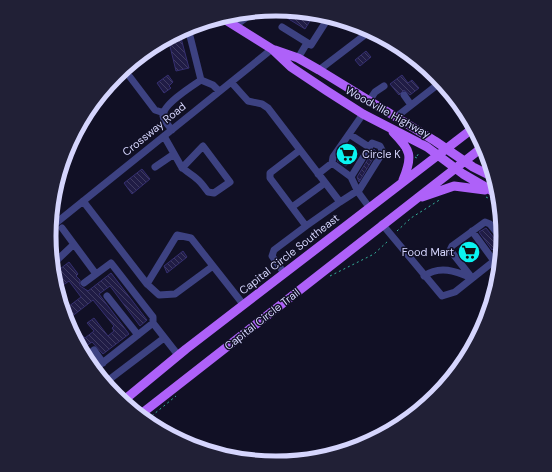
<svg xmlns="http://www.w3.org/2000/svg" width="552" height="472" viewBox="0 0 552 472" font-family="'DM Sans',sans-serif">
  <style>
    .building { fill: url(#building-back-hatch); stroke: #352f70 }
    .lines { fill: none; stroke-linecap: round; stroke-linejoin: round }
    .path { stroke: #34b29c; stroke-width: 1; stroke-dasharray: 2 3; stroke-linecap: butt }
    .minor { stroke: #3d4282; stroke-width: 7 }
    .major { stroke: #ae61f9; stroke-width: 9 }
    .labels { text-anchor: middle; stroke-width: 3; stroke-linejoin: round; paint-order: stroke }
    .street-label { font-size: 11px; fill: #d5d5fd; stroke: #111025 }
    .poi-label { font-size: 11px; fill: #d5d5fd; stroke: #111025; text-anchor: start }
    .rim { fill: none; stroke: #d5d5fd; stroke-width: 5 }
  </style>
  <defs>
    <pattern id="building-back-hatch" width="6" height="6" patternUnits="userSpaceOnUse"><rect width="6" height="6" fill="#201c45"/><path d="M-1 5l2 2M0 0l6 6M5-1l2 2" fill="none" stroke="#403c61"/></pattern>
  </defs>
  <rect width="100%" height="100%" fill="#111025"/>
  <path class="building" d="M291,12l22,4 -8,13 -18,-11z
    M181,38l8,30 -13,3 -7,-29z
    M366,51l5,6 -11,9 -5,-6z
    M168,75l5,7 -4,4 2,2 -7,5 -7,-10z
    M402,75l6,8 4,-3 7,8 -9,7 -6,-5 -5,5 -9,-11z
    M349,143l8,5 -11,18 -9,-5z
    M374,149l3,3 -18,30 -2,-5z
    M142,169l8,10 -18,15 -8,-11z
    M486,228l13,16 -7,6 -13,-18z
    M466,242l12,15 -7,6 -12,-16z
    M183,251l4,6 -20,16 -3,-7z
    M69,262l9,12 -2,2 4,4v6l8,5 23,-18 36,47 -7,6 -30,-40 -11,8 30,40 -26,20 -11,-12 -9,6 -6,-9 5,-4 3,3 9,-7 -7,-8 7,-5 14,18 6,-5 -2,-3 2,-2 -21,-26 -27,21 -2,-11 17,-13 -12,-16 -10,7 -3,-16z"/>
  <g class="lines">
    <path class="path" d="M417,156l2,-3
      M415,157l4,2
      M480,161l5,-2
      M486,197l10,5
      M397,231l14,-13 30,-19
      M330,276l44,-22 14,-13
      M148,419l28,-23"/>
    <path class="minor" d="M235,26l16,-12
      M282,27l29,18 16,-25
      M190,36l11,44
      M298,58l9,-15
      M319,70l51,-39
      M130,77l25,33 9,3
      M201,80l12,5 6,6
      M231,82l17,19 14,3 6,4 72,94 17,-11
      M404,95l7,10
      M369,101l6,-9 9,-6
      M363,114l-30,43 -1,6 19,14 7,15 11,15
      M396,117l45,-35
      M172,130c-3,-4 -8,-9 -9,-14 -1,-11 29,-30 38,-36
      M349,134l20,13
      M164,136l17,30c5,6 11,8 16,13 4,3 8,9 11,13l6,1 16,-11 -27,-36 -21,22
      M300,150l-30,23v5l36,48 34,-24
      M155,167l19,-13
      M318,174l14,-11
      M351,177l21,-34 8,3 3,6 -25,40
      M83,201l64,83
      M292,207l33,-24
      M382,224l60,72 13,-4 44,-35
      M51,227l221,-178
      M62,228l34,46
      M472,231l22,30
      M54,263l19,-18
      M213,266l-38,28 -16,1 -12,-11 30,-49 14,3 52,66
      M284,273l-12,-17 2,-6 32,-24
      M424,276c16,-11 31,-5 48,2
      M472,278l-22,-28 2,-4 33,-24 5,2 12,15
      M84,283l27,-20 42,54v6l25,32
      M107,296l31,39
      M88,355l6,-5 9,13
      M96,368l57,-45
      M106,382l58,-44"/>
    <path class="major" d="M224,19l48,30 19,18 36,24 36,23 64,33 36,27 31,18
      M275,50l23,8 21,12 116,71 38,26 18,9
      M393,132c18,18 20,24 10,48
      M422,197l32,-11 31,4
      M123,401l63,-52 286,-220
      M141,414l343,-268"/>
  </g>
  <defs>
    <g id="supermarket-disc" transform="scale(1.15)"><circle r="9.5" fill="#0af4f1" stroke="#111025"/><path d="M-6-5.5h2.5l.6 2H6L4.5 2H-2.5L-4.4-4H-6ZM-1.5 3.2a1.3 1.3 0 1 0 .1 0ZM3 3.2a1.3 1.3 0 1 0 .1 0Z" fill="#111"/></g>
  </defs>
  <g fill-rule="evenodd">
    <use href="#supermarket-disc" x="347" y="154"/>
    <use href="#supermarket-disc" x="469" y="252"/>
  </g>
  <g class="labels">
    <g class="street-label">
      <text transform="translate(388 112) rotate(29)" y="4">Woodville Highway</text>
      <text transform="translate(154 129) rotate(-39)" y="4">Crossway Road</text>
      <text transform="translate(289 254) rotate(-38)" y="4">Capital Circle Southeast</text>
      <text transform="translate(262 319) rotate(-38)" y="4">Capital Circle Trail</text>
    </g>
    <g class="poi-label">
      <text x="362" y="158">Circle K</text>
      <text x="454" y="256" text-anchor="end">Food Mart</text>
    </g>
  </g>
  <path d="M0 0H552V472H0ZM56 236a220 220 0 1 1 440 0a220 220 0 1 1-440 0Z" fill="#212036" fill-rule="evenodd"/>
  <path class="rim" d="M56 236a220 220 0 1 1 440 0a220 220 0 1 1-440 0Z"/>
</svg>
